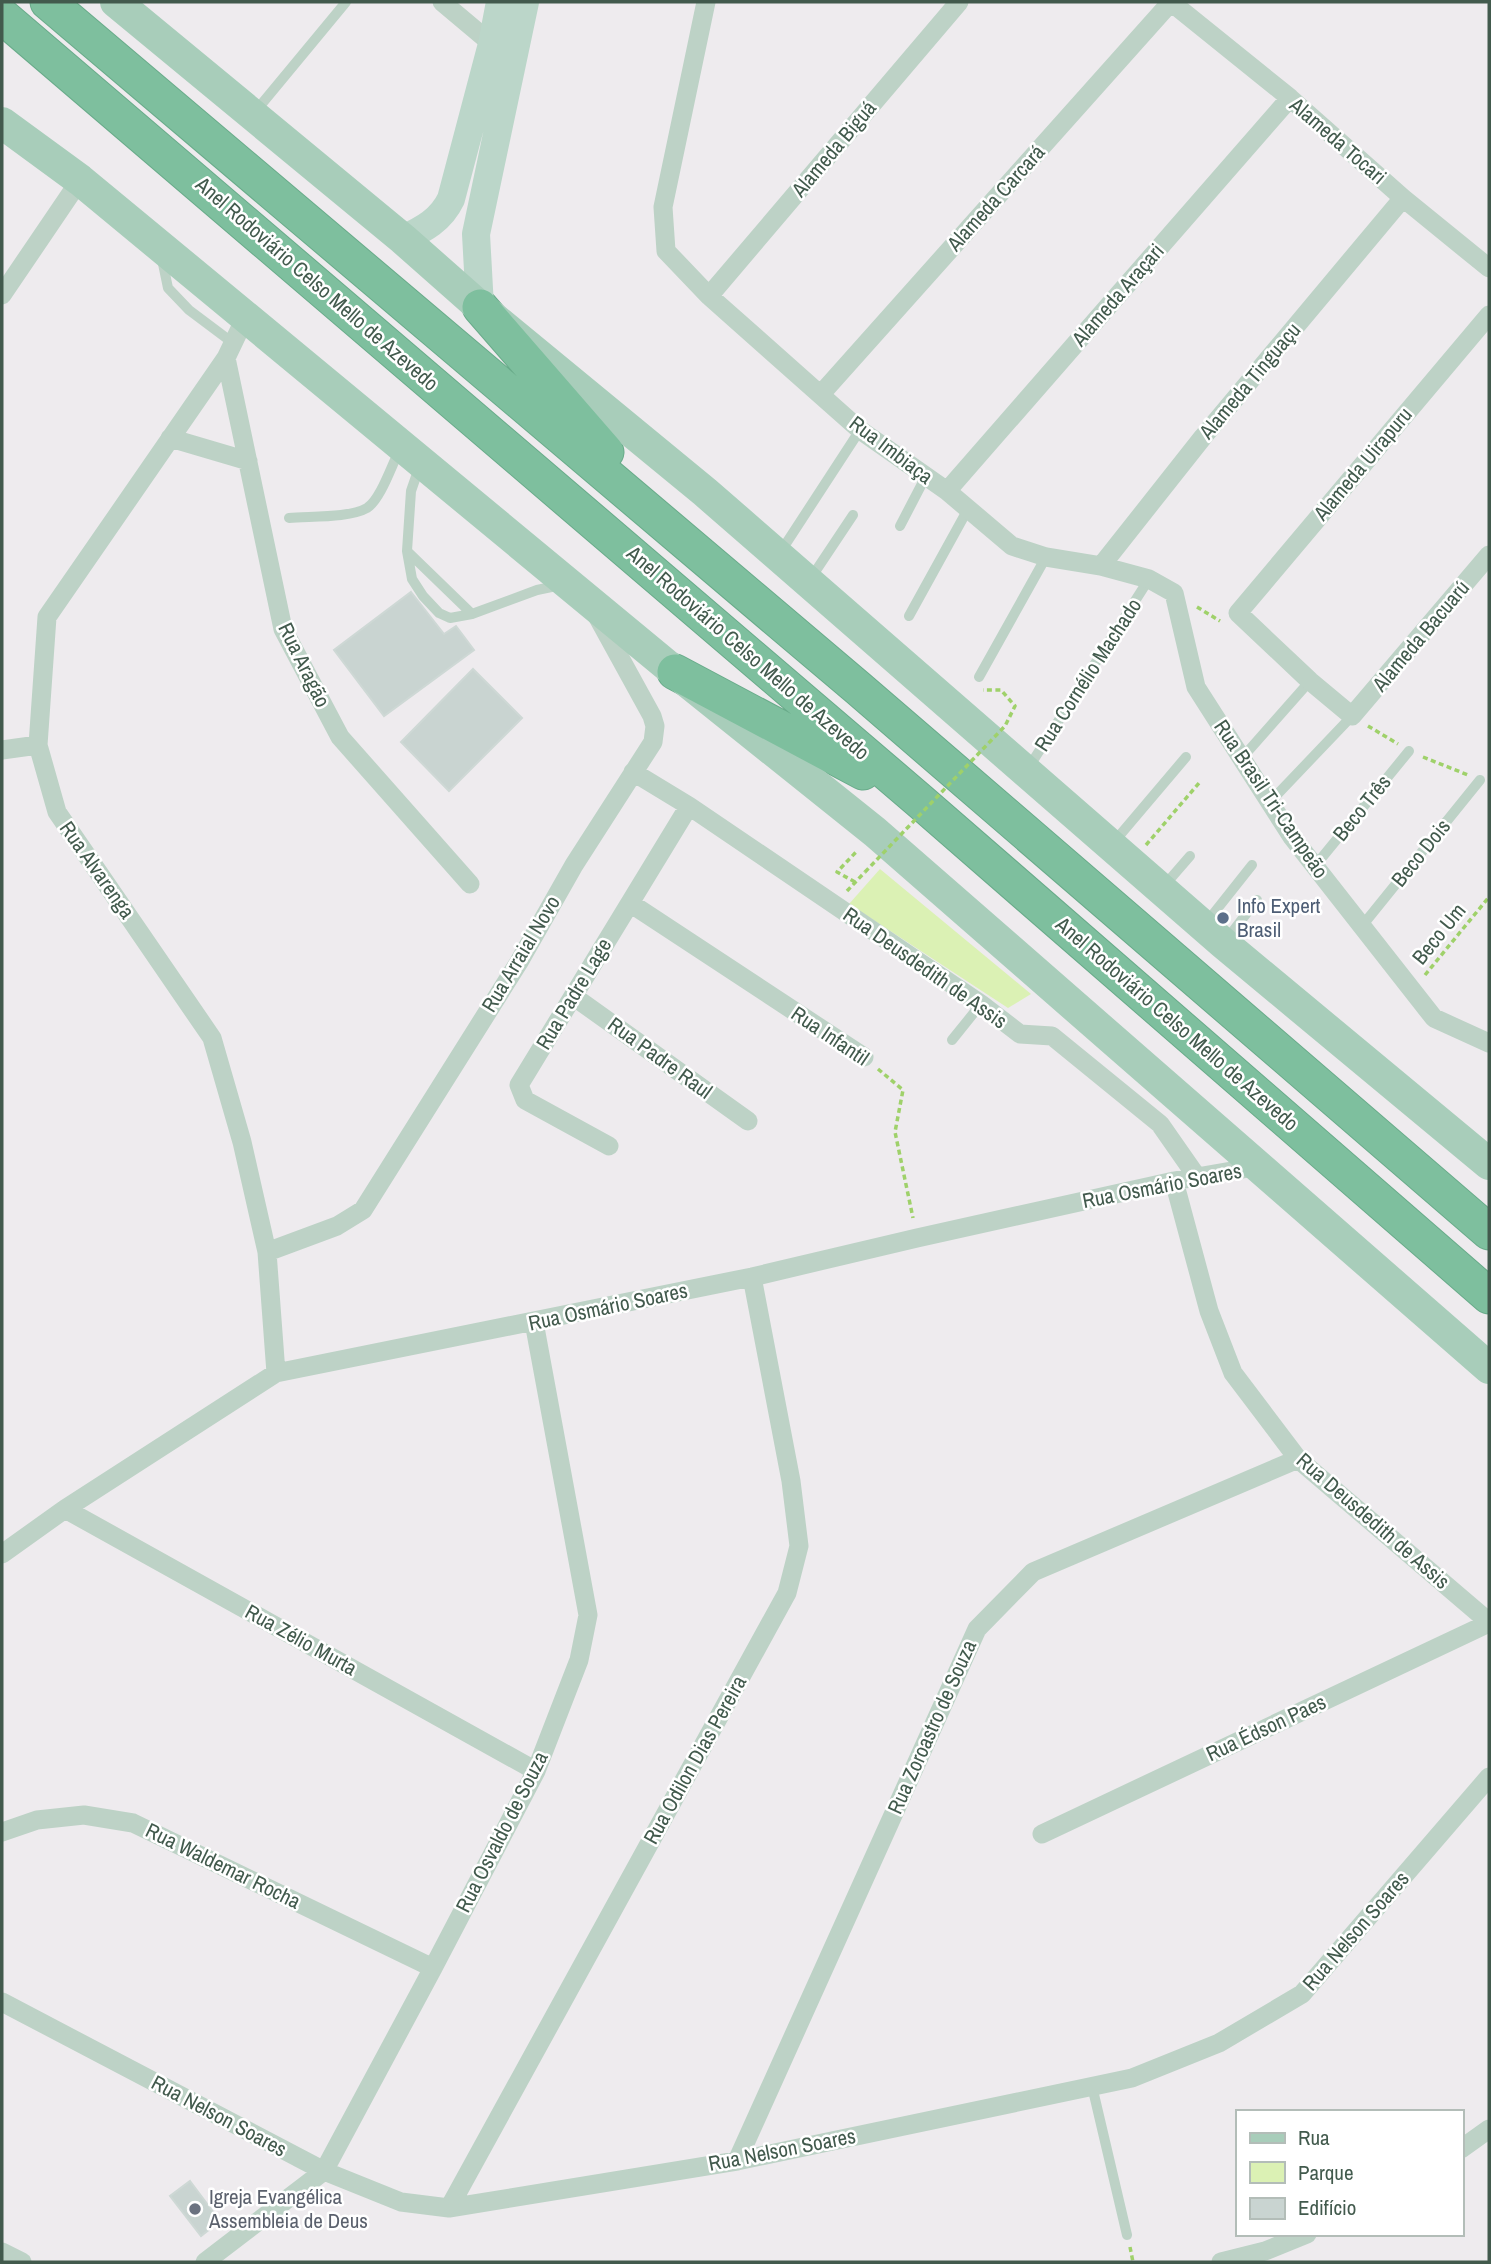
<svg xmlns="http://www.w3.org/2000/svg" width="1491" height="2264" viewBox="0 0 1491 2264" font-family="'Archivo Narrow',sans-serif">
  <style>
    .green { fill: #dbf1b4 }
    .building { fill: #c9d4d1; stroke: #ced8d5; stroke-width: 2 }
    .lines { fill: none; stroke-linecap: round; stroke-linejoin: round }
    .highway-casing { stroke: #69ab8a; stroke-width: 37 }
    .path { stroke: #9fd16a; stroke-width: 3.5; stroke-dasharray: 5 3.5; stroke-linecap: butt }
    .lane { stroke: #bdd2c6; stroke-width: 10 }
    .street { stroke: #bdd2c6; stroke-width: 19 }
    .secondary { stroke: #bbd6c9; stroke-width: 28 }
    .primary { stroke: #a8cdba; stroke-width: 32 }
    .highway { stroke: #7ebf9e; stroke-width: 35 }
    .path-bridge { stroke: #9fd16a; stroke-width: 3.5; stroke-dasharray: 5 3.5; stroke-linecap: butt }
    .service-dot { fill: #5c6f8a; stroke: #fff; stroke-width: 2.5 }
    .worship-dot { fill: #6b7280; stroke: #fff; stroke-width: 2.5 }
    .labels { text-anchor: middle; stroke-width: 5; stroke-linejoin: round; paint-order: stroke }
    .street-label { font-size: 21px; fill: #425a4d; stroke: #fff }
    .service-label { font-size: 21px; fill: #4e5e75; stroke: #fff; text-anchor: start }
    .worship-label { font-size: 21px; fill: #5b616d; stroke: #fff; text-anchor: start }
  </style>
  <rect width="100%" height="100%" fill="#eeebee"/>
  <path class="green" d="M880,869l151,125 -23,14 -159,-104z"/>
  <path class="building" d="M411,592l33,42 12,-8 18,24 -90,66 -50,-66z
    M473,669l49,49 -73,73 -48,-49z
    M190,2181l30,40 -19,15 -31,-40z"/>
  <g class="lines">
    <g class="highway-casing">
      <path id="highway" d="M48,2l810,686 631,544
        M2,16l919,786 568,494
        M480,307l126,145
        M675,672l188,100"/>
    </g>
    <path class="path" d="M1197,607l23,14
      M1368,726l30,18
      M1423,757l45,18
      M1146,845l53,-62
      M855,882l-18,-10 21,-22
      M847,891l18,-19
      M1425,975l64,-78
      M878,1069l25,21 -8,42 18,86
      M1130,2247l3,15"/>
    <path class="lane" d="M255,112l91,-110
      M162,259l6,29 21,22 44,33
      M420,465l-9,26 -4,60 65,63
      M289,518c20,-2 61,0 78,-10 14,-9 25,-44 33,-59
      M900,526l26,-50
      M787,542l73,-112
      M407,551l5,28 11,17 16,17 11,5 22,-4 65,-24 24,-5
      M811,578l42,-63
      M909,616l59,-107
      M979,677l67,-120
      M1242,758l68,-77
      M1029,767l120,-188
      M1270,802l82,-86
      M1114,842l72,-85
      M1315,866l94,-115
      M1164,886l26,-30
      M1206,923l46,-58
      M1362,926l118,-146
      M1226,940l31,-40
      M952,1040l29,-36
      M1092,2086l35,149"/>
    <path class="street" d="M442,2l50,42
      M706,2l-43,205 3,44 43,45 151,134 87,61 65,55 34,11 55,9 48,13 25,14 22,94 96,150 142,181 55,25
      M1171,2l119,96 113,100 86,70
      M2,295l78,-115
      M709,296l250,-294
      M1489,315l-251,298 72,68 42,35 137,-161
      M246,316l-20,42 -179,259 -9,128 19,67 155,226 30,104 25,110 9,121
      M226,358l57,271 57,108 130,147
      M821,394l350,-392
      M170,438l78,23
      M947,491l343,-393
      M1101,566l102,-129 200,-239
      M2,750l36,-5
      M633,772l56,34 292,198 39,30 32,2 108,88 37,53
      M630,903l234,154
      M573,996l175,125
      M609,1146l-84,-46 -6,-15 170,-279
      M1174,1181l35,130 24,62 65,86 191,163
      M267,1252l70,-26 26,-16 156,-248 55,-97 79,-123 2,-16 -3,-10 -55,-100
      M65,1509l471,262
      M2,1554l63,-45 211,-136 476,-96 165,-39 257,-57 86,-15
      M2,1832l35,-12 47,-5 49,8 300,145
      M1042,1834l447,-211
      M2,2002l322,169 77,31 48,6 288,-47 395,-83 87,-35 83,-49 187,-217
      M1461,2149l28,-20
      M737,2161l240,-532 56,-57 265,-113
      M449,2208l338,-615 12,-47 -8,-65 -39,-204
      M2,2252l20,10
      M205,2262l119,-91 109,-203 103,-197 43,-111 9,-45 -54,-293
      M1221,2262l44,-11 42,-17"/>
    <path class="secondary" d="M403,239c21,-10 38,-19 48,-40l41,-155 8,-42
      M480,307l-4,-73 49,-232"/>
    <path class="primary" d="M116,2l287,237 77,68 225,185 518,451 266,221
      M2,123l78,57 595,492 200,160 614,536"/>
    <use href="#highway" class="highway"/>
    <path class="path-bridge" d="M865,872l140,-146 10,-20 -14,-16h-18"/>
  </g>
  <circle class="service-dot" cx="1223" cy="918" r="7"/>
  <circle class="worship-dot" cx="195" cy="2209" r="7"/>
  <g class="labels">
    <g class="street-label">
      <text transform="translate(1338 141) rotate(41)" y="7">Alameda Tocari</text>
      <text transform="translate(834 149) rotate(-50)" y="7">Alameda Biguá</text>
      <text transform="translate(996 198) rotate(-48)" y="7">Alameda Carcará</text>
      <text transform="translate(317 284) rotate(41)" y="7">Anel Rodoviário Celso Mello de Azevedo</text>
      <text transform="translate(1118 295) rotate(-49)" y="7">Alameda Araçari</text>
      <text transform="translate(1250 381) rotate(-50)" y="7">Alameda Tinguaçu</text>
      <text transform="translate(891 450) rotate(37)" y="7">Rua Imbiaça</text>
      <text transform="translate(1363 464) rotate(-50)" y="7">Alameda Uirapuru</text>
      <text transform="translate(1421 636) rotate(-50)" y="7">Alameda Bacuarú</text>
      <text transform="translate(748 653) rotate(41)" y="7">Anel Rodoviário Celso Mello de Azevedo</text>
      <text transform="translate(304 665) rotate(64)" y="7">Rua Aragão</text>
      <text transform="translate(1088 675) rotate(-57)" y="7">Rua Cornélio Machado</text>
      <text transform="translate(1271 799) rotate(56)" y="7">Rua Brasil Tri-Campeão</text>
      <text transform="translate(1362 808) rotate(-51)" y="7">Beco Três</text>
      <text transform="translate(1421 853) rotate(-51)" y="7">Beco Dois</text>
      <text transform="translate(97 870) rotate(55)" y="7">Rua Alvarenga</text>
      <text transform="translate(1439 934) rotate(-51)" y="7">Beco Um</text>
      <text transform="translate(521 954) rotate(-59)" y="7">Rua Arraial Novo</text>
      <text transform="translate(925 968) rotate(35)" y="7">Rua Deusdedith de Assis</text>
      <text transform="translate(574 994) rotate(-59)" y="7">Rua Padre Lage</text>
      <text transform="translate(1177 1024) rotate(41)" y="7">Anel Rodoviário Celso Mello de Azevedo</text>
      <text transform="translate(830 1036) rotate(34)" y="7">Rua Infantil</text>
      <text transform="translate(660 1058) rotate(36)" y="7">Rua Padre Raul</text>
      <text transform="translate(1162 1186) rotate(-11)" y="7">Rua Osmário Soares</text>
      <text transform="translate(608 1307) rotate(-12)" y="7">Rua Osmário Soares</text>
      <text transform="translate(1373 1521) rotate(41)" y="7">Rua Deusdedith de Assis</text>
      <text transform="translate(301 1640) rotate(29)" y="7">Rua Zélio Murta</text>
      <text transform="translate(932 1727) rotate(-66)" y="7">Rua Zoroastro de Souza</text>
      <text transform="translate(1266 1728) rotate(-25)" y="7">Rua Édson Paes</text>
      <text transform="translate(695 1760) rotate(-61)" y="7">Rua Odilon Dias Pereira</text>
      <text transform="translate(502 1832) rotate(-63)" y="7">Rua Osvaldo de Souza</text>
      <text transform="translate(223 1866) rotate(26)" y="7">Rua Waldemar Rocha</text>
      <text transform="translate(1356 1931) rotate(-49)" y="7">Rua Nelson Soares</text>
      <text transform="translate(219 2116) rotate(28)" y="7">Rua Nelson Soares</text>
      <text transform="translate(782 2150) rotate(-11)" y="7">Rua Nelson Soares</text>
    </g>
    <g class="service-label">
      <text x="1237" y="913">Info Expert<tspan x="1237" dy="24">Brasil</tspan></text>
    </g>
    <g class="worship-label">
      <text x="209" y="2204">Igreja Evangélica<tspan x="209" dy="24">Assembleia de Deus</tspan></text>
    </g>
  </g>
  <rect width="1491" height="2264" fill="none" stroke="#425a4d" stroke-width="7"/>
  <rect x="1236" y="2110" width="228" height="126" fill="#ffffff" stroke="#b3bdb8" stroke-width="2"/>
  <rect x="1250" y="2133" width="35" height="10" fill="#a8cdba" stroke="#b3bdb8" stroke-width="2"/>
  <text x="1298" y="2145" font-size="21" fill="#425a4d">Rua</text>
  <rect x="1250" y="2162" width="35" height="21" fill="#dbf1b4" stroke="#b3bdb8" stroke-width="2"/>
  <text x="1298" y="2180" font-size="21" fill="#425a4d">Parque</text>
  <rect x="1250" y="2198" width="35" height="21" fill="#c9d4d1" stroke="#b3bdb8" stroke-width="2"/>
  <text x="1298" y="2215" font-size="21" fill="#425a4d">Edifício</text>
</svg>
